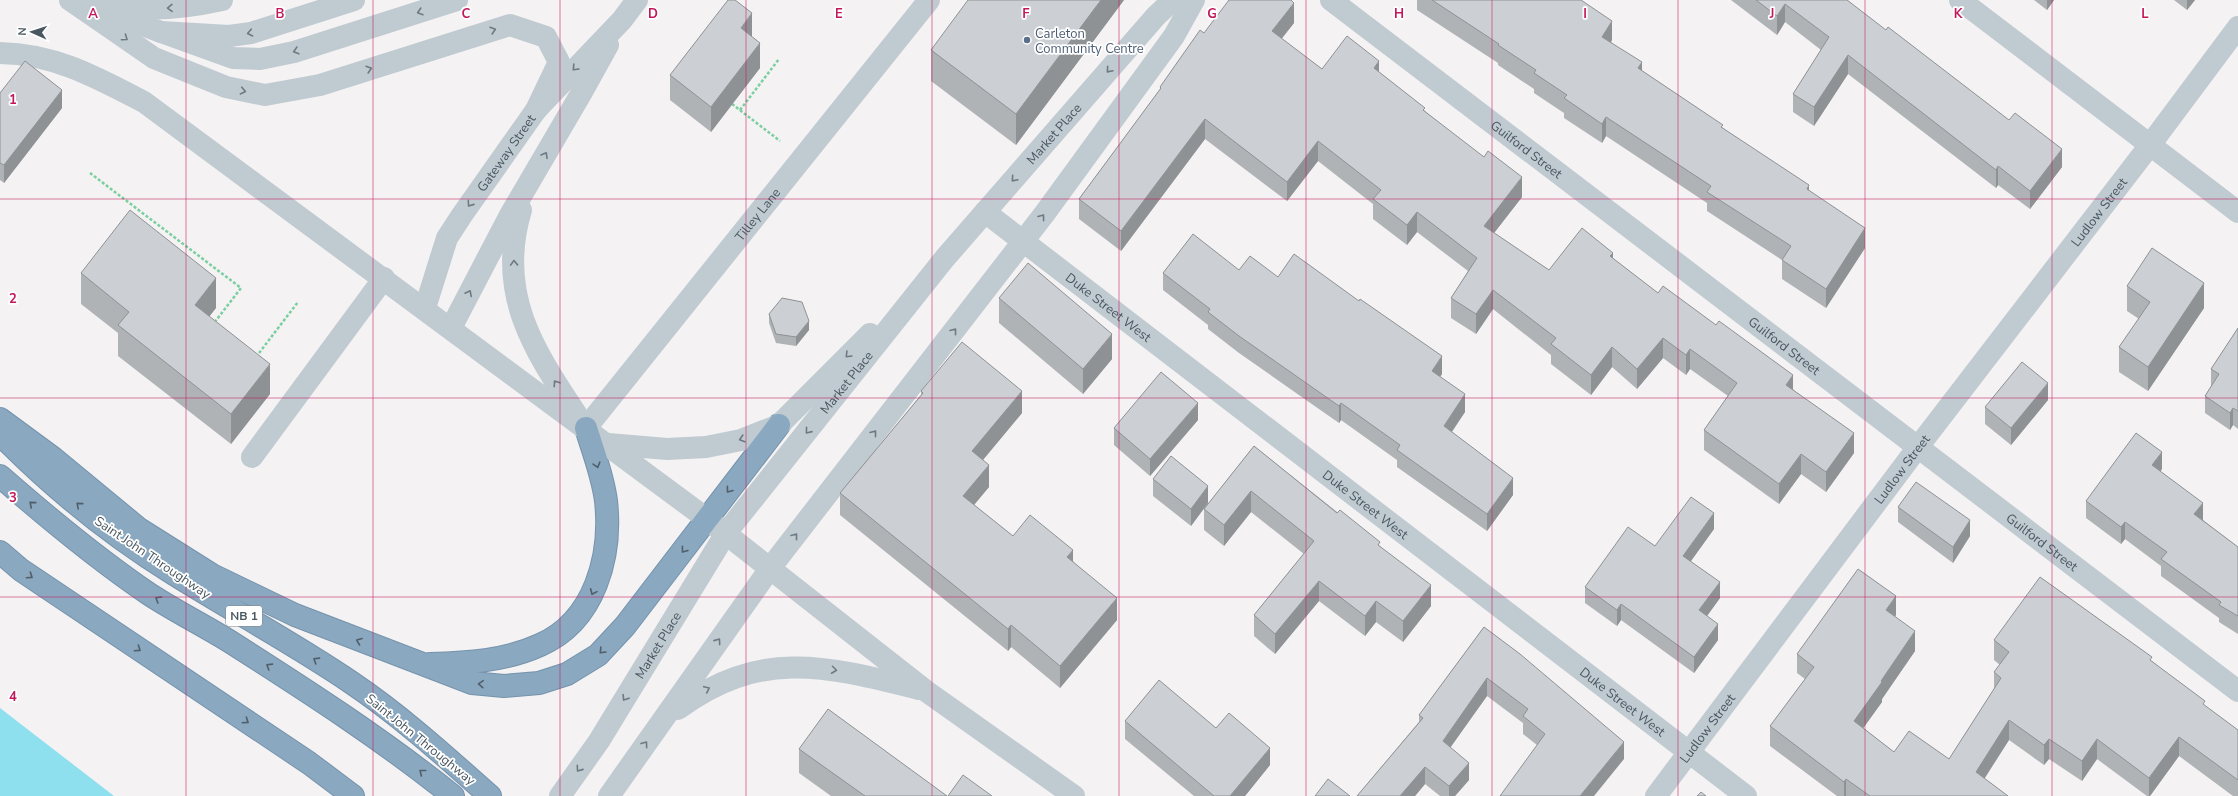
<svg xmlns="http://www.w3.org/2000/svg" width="2238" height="796" viewBox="0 0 2238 796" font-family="'Nunito Sans',sans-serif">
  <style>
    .water { fill: #8fe0ee }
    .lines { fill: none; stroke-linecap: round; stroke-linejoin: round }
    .highway-casing { stroke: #7593ac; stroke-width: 24 }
    .path { stroke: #79cf9f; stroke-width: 2.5; stroke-dasharray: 3 2; stroke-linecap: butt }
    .minor { stroke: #c0cad1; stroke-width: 22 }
    .highway { stroke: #8aa8c0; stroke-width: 22 }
    .wall { fill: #afb3b6 }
    .shaded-wall { fill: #8f9294 }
    .building { fill: #ccd0d4; stroke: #8f9294 }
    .oneway { stroke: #6d7a82 }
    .oneway2 { stroke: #505f6a }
    .grid { fill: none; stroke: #c2185b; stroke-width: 1; stroke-opacity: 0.55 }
    .service-dot { fill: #5c6f8a; stroke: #fff; stroke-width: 1.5 }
    .labels { text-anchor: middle; stroke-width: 3.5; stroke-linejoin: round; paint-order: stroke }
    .shield { fill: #fff; stroke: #808990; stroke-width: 1 }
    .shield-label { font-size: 12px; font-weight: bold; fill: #495760 }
    .service-label { font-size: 13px; fill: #4e5e75; stroke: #fff; text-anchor: start }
    .street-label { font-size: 13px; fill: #495760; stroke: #fff }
    .grid-label { font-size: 13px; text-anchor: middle; font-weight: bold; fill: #c2185b; stroke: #fff; stroke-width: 3.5; stroke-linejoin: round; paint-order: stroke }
  </style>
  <rect width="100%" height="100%" fill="#f4f2f2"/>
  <path class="water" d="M0,708l114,88h-114z"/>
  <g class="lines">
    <g class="highway-casing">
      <path id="highway" d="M0,419l53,39 86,71 73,46 83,40 177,68 32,3 35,-3 28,-9 31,-19 27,-29 154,-201
        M0,434c52,53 111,101 174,140 59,37 121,70 178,109 49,33 94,74 138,113
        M0,476c48,42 96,82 149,118 26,17 54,31 80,47 77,49 153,98 224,155
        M0,552l21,18 288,193 44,33
        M430,664c37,-1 75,-3 110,-19 55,-24 72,-89 66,-144 -3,-25 -13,-50 -20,-73"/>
    </g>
    <path class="path" d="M732,104l48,37
      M740,110l39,-51
      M90,173l151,115 -27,35
      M256,357l42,-55"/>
    <g class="minor">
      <path d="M70,0l84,58 72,29 39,8 55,-10 190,-60 36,12 13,25 -23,48"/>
      <path id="s1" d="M1331,0l907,691"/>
      <path d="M1960,0l278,212"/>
      <path d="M115,5c36,7 71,3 107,-5"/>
      <path d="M93,6l68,26 68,4 22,-3 103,-33"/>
      <path d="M161,32l72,26 27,1 34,-7 163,-52"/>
      <path d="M0,53c55,1 96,24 144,49l563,417 219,172 148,105"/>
      <path d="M521,210c-25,83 12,139 56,205"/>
      <path id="s2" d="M985,212l761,584"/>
      <path id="s3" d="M425,308l22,-70 15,-23 74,-105 86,-90 15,-20"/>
      <path d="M451,328l59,-113 72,-123 26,-47"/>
      <path id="s4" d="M586,428l343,-428"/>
      <path d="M608,444l59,5 39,-2 35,-7 38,-15 91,-91"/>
      <path d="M252,457l132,-179"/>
      <path d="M678,709c83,-61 148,-43 241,-20"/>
      <path id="s5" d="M560,796l39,-55 127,-208 219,-275 211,-242 17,-16"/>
      <path d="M609,796l162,-229 274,-354 129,-177 20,-36"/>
      <path id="s6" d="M1656,796l262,-349 232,-302 88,-118"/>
    </g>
    <use href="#highway" class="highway"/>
  </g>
  <path class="wall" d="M1124,0l-108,145 -85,-64v-31z
    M1417,0h164l31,40 -1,2 31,29 81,57 86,62 56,58 -39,60 -44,-29v-19l-75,-49v-8l-101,-67 -4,7 -38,-25v-5l-30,-20v-4l-36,-24v-2l-81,-53z
    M1731,0h116l215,167 -32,42 -32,-24 -2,3 -148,-114 -34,52 -21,-14v-18l28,-44 -36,-28 -8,13z
    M2034,0h20l-7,10z
    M2174,0h21l-8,10z
    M1294,23l-13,16 41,30 57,3 46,39 97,86 -28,36 55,37 64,-11 45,34 135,96 61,64 -28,39 -25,-18 -22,30 -75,-54v-20l24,-34 -38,-27 -4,6 -23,-17 -26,31 -25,-22 -21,28 -40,-31v-9l-58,-46 -17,25 -25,-16v-20l17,-27 -51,-39 -10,13 -34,-26v-15l-55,-43 -31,40 -82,-62 -84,112 -42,-32v-20l81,-109v-3l44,-54z
    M752,37l8,31 -49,64 -41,-32v-25z
    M0,93l62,15 -58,75 -4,-3z
    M1239,270l39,7 164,97 -2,3 25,35 -13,20 61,63 -26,36 -90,-64v-7l-56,-40 -2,3 -100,-70 -31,-24v-4l-45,-35v-17z
    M81,273l135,35 -7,8 61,78 -39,50 -113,-88v-23l-37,-29z
    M2127,286l77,22 -56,83 -29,-19v-25l20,-28 -12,-8z
    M999,298l113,61 -29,35 -84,-71z
    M769,314l40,16 -13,16 -20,-3 -7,-20z
    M2238,328v101l-5,-4 -3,5 -25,-17v-17l6,-10v-17z
    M921,391l101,22 -39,47 6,27 -15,18 39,31 60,25 44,59 -57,68 -49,-41 -3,4 -168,-136v-22l81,-98z
    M2048,400l-37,45 -26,-21v-17z
    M1198,420l-48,56 -36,-31v-17z
    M1254,446l126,100 51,60 -28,36 -27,-20 -11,14 -46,-35 -44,53 -21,-18v-21l50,-61 -53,-42 -27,34 -20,-16v-21z
    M2162,469l-2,2 43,49 35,27v87l-19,-12v-4l-58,-42v-10l-36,-27 -4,5 -35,-26v-17z
    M1153,479l55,24 -17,23 -38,-30z
    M1898,507l72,29 -17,27 -55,-41z
    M1714,529l-23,32 29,37 -13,18 11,24 -24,33 -73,-53 -4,6 -32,-23v-16l70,-41z
    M1896,615l-1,2 20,34 -33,48v3l-19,26 31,24 55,7 45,-70v-17l6,-7 -6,-5v-20l158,21 53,45 33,24v66h-5l-54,-40 -29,40h-3l-50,-37 -15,22 -33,-22 -5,6 -35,-25 -25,38 24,18h-171l-67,-50v-20l35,-47 -8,-6v-19z
    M1484,627l140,132 -87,-14 -14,-11v-11l-36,-27 -37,51 19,33 -14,16h-15l-15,-12 -10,12h-58l62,-74v-7z
    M1125,721l91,7 54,37 -25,31h-51l-69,-57z
    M799,749l148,47h-116l-32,-23z"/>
  <path class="shaded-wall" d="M1101,0h23l-108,145v-31z
    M2047,0h7l-7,10z
    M2187,0h8l-8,10z
    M1294,3v20l-22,28v-20z
    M1785,4v18l-8,13v-19z
    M752,13v25l-11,-10z
    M1612,21v19l-10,16v-19z
    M760,43v25l-49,64v-25z
    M1848,55v19l-34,52v-19z
    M1379,61v20l-5,-13z
    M1642,62v20l-4,-14z
    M62,90v18l-58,75v-18z
    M1606,117v19l-4,7v-19z
    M1205,119v20l-84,112v-20z
    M1318,141v20l-31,40v-19z
    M2062,149v18l-32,42v-18z
    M1998,166v19l-2,3v-18z
    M1522,177v20l-38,49v-20z
    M1809,185v19l-2,-15z
    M1417,212v20l-10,13v-20z
    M1865,228v20l-39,60v-19z
    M1613,253v20l-3,-17z
    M216,278v30l-21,27v-30z
    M2204,283v25l-56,83v-24z
    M1493,290v19l-17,25v-20z
    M809,321v9l-13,16v-9z
    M1112,334v25l-29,35v-25z
    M1663,338v20l-26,31v-20z
    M1612,347v20l-21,28v-20z
    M1690,349v20l-4,6v-20z
    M1442,356v18l-10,14v-17z
    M270,364v30l-39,50v-30z
    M1793,375v20l-7,-10z
    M2048,383v17l-37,45v-17z
    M1022,391v22l-50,60v-22z
    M1465,394v18l-21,31v-17z
    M1198,403v17l-48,56v-17z
    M1341,403v17l-2,3v-17z
    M2233,408v17l-3,5v-17z
    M1854,433v20l-28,39v-20z
    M2162,452v17l-10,14v-18z
    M1801,454v20l-22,30v-20z
    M989,465v22l-26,31v-22z
    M1513,478v17l-26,36v-17z
    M1208,486v17l-17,23v-17z
    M1251,491v21l-27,34v-21z
    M2203,503v17l-9,12v-18z
    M1714,513v16l-31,43v-16z
    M1970,520v16l-17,27v-16z
    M2125,522v17l-4,5v-17z
    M1073,550v22l-6,-15z
    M1319,581v20l-44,53v-20z
    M1720,582v16l-21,29v-17z
    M1431,585v21l-28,36v-21z
    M1896,596v19l-10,15v-20z
    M1117,598v22l-57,68v-22z
    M1376,601v21l-11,14v-20z
    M1621,604v16l-4,6v-16z
    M1718,624v16l-24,33v-16z
    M1011,625v22l-3,4v-22z
    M1915,631v20l-33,48v3l-28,39v-20z
    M1487,678v18l-44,62v-17z
    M2009,720v20l-33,52v-20z
    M2179,737v19l-29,40h-1v-18z
    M2049,739v20l-5,6v-20z
    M2097,739v20l-15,22v-20z
    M1624,742v17l-30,37h-14z
    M1270,748v17l-25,31h-15z
    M1469,763v17l-14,16h-6v-10z
    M1425,767v17l-10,12h-15z
    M1846,779v17h-2v-14z"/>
  <path class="building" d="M728,0h7l17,13 -11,15 19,15 -49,64 -41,-32z
    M968,0h133l-85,114 -85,-64z
    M1229,0h62l3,3 -22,28 50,38 25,-33 32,25 -5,7 51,40 -2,2 61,47 4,-6 34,26 -38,49 65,44 33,-42 31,25 -3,3 48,37 5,-7 53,39 3,-4 74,54 -7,10 68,48 -28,39 -25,-18 -22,30 -75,-54 33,-47 -47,-34 -4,6 -23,-17 -26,31 -25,-22 -21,28 -40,-31 5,-6 -63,-48 -17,24 -25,-16 26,-40 -60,-46 -10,13 -34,-26 8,-9 -63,-49 -31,41 -82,-63 -84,112 -42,-32 82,-111 -1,-1 40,-57 4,3z
    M1432,0h149l31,21 -10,16 40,25 -4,6 85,57 -2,2 88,58 -2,4 58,39 -39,61 -44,-29 9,-14 -84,-54 4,-6 -105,-69 -4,7 -38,-26 3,-3 -33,-22 2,-3 -38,-25 1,-1z
    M1756,0h91l39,30 2,-3 121,93 6,-7 47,36 -32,42 -32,-25 -2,4 -148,-115 -34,52 -21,-13 36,-57 -44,-33 -8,12z
    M25,61l37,29 -58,75 -4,-2v-70z
    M130,210l86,68 -21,27 75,59 -39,50 -113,-89 11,-13 -48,-39z
    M1193,234l46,36 11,-14 28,21 16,-23 65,47 1,-2 82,57 -10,15 33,23 -21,32 69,52 -26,36 -90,-64 3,-5 -59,-42 -2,3 -100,-70 -31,-24 2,-3 -47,-36z
    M2152,248l52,35 -56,84 -29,-20 31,-45 -23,-16z
    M1028,263l84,71 -29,35 -84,-71z
    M782,298l20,4 7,19 -13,16 -20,-3 -7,-20z
    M2238,328v83l-5,-3 -3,5 -25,-17 14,-22 -8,-5z
    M962,342l60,49 -50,60 17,14 -26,31 50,40 17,-21 43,35 -6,7 50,41 -57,68 -49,-41 -3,4 -168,-136 83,-100 -2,-2z
    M2022,362l26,21 -37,45 -26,-21z
    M1161,372l37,31 -48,56 -36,-31z
    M2136,433l26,19 -10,13 51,38 -9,11 44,33v69l-19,-11 2,-3 -60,-43 6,-7 -42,-30 -4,5 -35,-26z
    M1254,446l83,67 3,-3 40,32 -2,3 53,40 -28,36 -27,-20 -11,15 -46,-35 -44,53 -21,-19 60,-74 -63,-50 -27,34 -20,-16z
    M1171,456l37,30 -17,23 -38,-30z
    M1916,482l54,38 -17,27 -55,-40z
    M1691,497l23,16 -31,43 37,26 -21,28 19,14 -24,33 -73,-53 -4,6 -32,-23 43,-60 27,19z
    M1858,569l38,27 -10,14 29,21 -34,50 1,1 -28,39 40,31 15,-21 40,28 52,-81 -7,-6 15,-20 -15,-12 46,-63 112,80 -2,3 55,41 -2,3 35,26v50l-59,-43 -30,41 -52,-39 -15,22 -33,-22 -5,6 -35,-25 -33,52 32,24h-138l-24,-17 -2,3 -74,-56 44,-59 -17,-13z
    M1484,627l36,27 104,88 -44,54h-80l45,-62 -22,-18 5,-7 -41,-31 -44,63 26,22 -20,23 -24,-19 -25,29h-43l66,-78 -4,-3z
    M1159,680l57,48 13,-15 41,35 -40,48h-16l-89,-75z
    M828,709l119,87h-82l-66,-47z
    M963,775l29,21h-44z
    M1328,779l22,17h-35z
    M1701,792l5,4h-9z"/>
  <defs><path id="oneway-chevron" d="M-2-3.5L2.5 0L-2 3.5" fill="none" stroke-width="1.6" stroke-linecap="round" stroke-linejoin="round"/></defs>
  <g class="oneway">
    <use href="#oneway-chevron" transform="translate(170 8) rotate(179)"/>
    <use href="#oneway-chevron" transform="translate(420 12) rotate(162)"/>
    <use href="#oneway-chevron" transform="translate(493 30) rotate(-17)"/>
    <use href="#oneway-chevron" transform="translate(250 33) rotate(168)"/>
    <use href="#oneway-chevron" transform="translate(125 38) rotate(35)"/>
    <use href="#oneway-chevron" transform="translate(296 51) rotate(164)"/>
    <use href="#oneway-chevron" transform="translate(575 68) rotate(133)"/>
    <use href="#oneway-chevron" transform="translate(369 69) rotate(-17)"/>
    <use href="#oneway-chevron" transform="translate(1109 70) rotate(131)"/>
    <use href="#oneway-chevron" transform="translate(243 91) rotate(12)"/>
    <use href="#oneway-chevron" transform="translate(545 155) rotate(-60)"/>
    <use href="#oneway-chevron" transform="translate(1014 179) rotate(131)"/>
    <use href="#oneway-chevron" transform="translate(470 204) rotate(125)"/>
    <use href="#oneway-chevron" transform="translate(1042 217) rotate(-53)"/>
    <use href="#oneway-chevron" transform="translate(514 263) rotate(-92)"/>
    <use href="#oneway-chevron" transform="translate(469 293) rotate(-63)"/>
    <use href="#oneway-chevron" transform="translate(954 331) rotate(-52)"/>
    <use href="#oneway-chevron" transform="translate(848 355) rotate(135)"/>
    <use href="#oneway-chevron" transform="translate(556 383) rotate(-124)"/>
    <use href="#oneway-chevron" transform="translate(808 431) rotate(129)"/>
    <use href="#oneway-chevron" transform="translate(874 433) rotate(-52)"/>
    <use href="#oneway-chevron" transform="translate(742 439) rotate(163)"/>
    <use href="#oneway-chevron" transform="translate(795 536) rotate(-52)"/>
    <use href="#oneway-chevron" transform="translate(718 641) rotate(-55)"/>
    <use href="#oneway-chevron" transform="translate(834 670) rotate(7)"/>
    <use href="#oneway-chevron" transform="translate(707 689) rotate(-25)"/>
    <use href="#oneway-chevron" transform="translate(625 698) rotate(122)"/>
    <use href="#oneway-chevron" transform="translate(645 744) rotate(-54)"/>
    <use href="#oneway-chevron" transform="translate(579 769) rotate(125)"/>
  </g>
  <g class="oneway2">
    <use href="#oneway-chevron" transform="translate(597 465) rotate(74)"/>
    <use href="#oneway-chevron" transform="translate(729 490) rotate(127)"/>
    <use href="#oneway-chevron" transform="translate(32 504) rotate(-140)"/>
    <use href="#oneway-chevron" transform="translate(79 505) rotate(-139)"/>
    <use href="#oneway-chevron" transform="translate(684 550) rotate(127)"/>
    <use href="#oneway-chevron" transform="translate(30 576) rotate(34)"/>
    <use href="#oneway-chevron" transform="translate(593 592) rotate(114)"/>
    <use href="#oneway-chevron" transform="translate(158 599) rotate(-149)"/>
    <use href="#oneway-chevron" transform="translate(359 641) rotate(-159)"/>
    <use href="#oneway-chevron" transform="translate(138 649) rotate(34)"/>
    <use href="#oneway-chevron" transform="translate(602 651) rotate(134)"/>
    <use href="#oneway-chevron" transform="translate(316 660) rotate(-148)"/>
    <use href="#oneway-chevron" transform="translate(269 666) rotate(-148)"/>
    <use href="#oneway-chevron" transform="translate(481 684) rotate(-176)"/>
    <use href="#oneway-chevron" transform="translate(246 721) rotate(34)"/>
    <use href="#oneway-chevron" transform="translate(422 772) rotate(-141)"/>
  </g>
  <path class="grid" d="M186,0v796M373,0v796M560,0v796M746,0v796M932,0v796M1119,0v796M1306,0v796M1492,0v796M1678,0v796M1865,0v796M2052,0v796M0,199h2238M0,398h2238M0,597h2238"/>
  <circle class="service-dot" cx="1027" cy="40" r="4"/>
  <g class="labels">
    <rect class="shield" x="226" y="606" width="36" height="20" rx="3"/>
    <g class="shield-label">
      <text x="244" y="620">NB 1</text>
    </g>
    <g class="service-label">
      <text x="1035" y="38">Carleton<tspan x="1035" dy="15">Community Centre</tspan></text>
    </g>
    <g class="street-label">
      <text dy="5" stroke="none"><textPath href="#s5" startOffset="828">Market Place</textPath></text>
      <text dy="5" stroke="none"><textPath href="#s1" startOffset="246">Guilford Street</textPath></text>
      <text dy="5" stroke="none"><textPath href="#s3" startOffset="177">Gateway Street</textPath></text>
      <text dy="5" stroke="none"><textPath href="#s6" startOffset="733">Ludlow Street</textPath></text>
      <text dy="5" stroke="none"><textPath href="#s4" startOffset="274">Tilley Lane</textPath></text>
      <text dy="5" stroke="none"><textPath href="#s2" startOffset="156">Duke Street West</textPath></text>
      <text dy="5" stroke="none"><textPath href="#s1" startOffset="570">Guilford Street</textPath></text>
      <text dy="5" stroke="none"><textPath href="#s5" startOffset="504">Market Place</textPath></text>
      <text dy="5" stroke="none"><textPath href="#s6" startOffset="409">Ludlow Street</textPath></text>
      <text dy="5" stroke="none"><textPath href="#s2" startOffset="480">Duke Street West</textPath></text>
      <text dy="5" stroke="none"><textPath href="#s1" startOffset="894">Guilford Street</textPath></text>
      <text transform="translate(153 557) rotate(34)" y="5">Saint John Throughway</text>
      <text dy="5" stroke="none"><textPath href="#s5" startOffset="180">Market Place</textPath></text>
      <text dy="5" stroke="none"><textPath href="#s2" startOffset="804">Duke Street West</textPath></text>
      <text dy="5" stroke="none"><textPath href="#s6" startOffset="85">Ludlow Street</textPath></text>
      <text transform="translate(421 739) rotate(39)" y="5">Saint John Throughway</text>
    </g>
  </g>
  <g class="grid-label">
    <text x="93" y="18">A</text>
    <text x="280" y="18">B</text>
    <text x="466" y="18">C</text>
    <text x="653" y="18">D</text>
    <text x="839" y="18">E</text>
    <text x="1026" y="18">F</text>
    <text x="1212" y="18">G</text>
    <text x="1399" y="18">H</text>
    <text x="1585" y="18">I</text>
    <text x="1772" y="18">J</text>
    <text x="1958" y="18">K</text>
    <text x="2145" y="18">L</text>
    <text x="13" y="104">1</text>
    <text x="13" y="303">2</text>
    <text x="13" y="502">3</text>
    <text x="13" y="701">4</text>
  </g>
  <g transform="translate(32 32) rotate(273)" stroke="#ffffff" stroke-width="3" paint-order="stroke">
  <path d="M0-3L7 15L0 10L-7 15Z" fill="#495760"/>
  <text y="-6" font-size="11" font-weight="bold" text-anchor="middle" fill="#495760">N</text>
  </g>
</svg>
